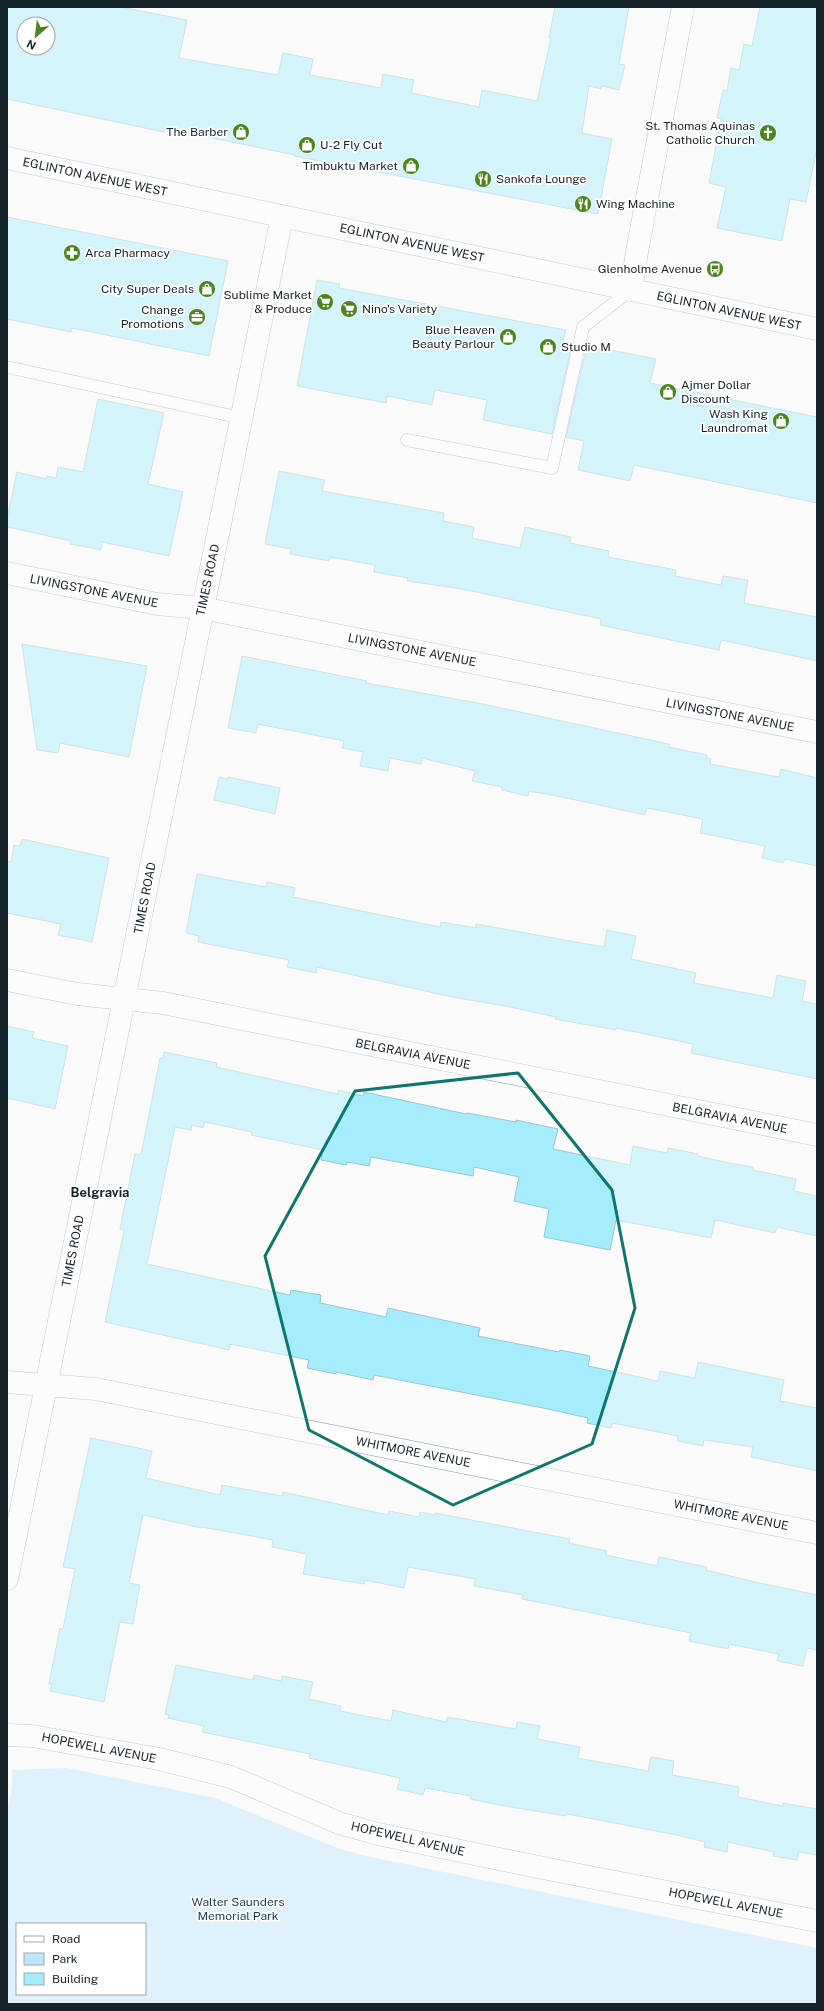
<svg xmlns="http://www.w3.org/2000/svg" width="824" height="2011" viewBox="0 0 824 2011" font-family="'Public Sans',sans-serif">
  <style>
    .green { fill: #bde7fe; fill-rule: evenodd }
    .building { fill: #a5edfc; stroke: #9ac7d1; fill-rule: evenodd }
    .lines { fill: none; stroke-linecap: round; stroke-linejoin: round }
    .service-casing { stroke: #7498ab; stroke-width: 13 }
    .minor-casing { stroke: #7498ab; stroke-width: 23 }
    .primary-casing { stroke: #7498ab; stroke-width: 23 }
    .service { stroke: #fff; stroke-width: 12 }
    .minor { stroke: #fff; stroke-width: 22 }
    .primary { stroke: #fff; stroke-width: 22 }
    .marked { fill: none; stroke: #0f766e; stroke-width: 3; stroke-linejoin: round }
    .labels { text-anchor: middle; stroke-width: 3.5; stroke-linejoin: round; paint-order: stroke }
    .poi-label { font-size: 12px; fill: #15232b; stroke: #fff; text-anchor: end }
    .street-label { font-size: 12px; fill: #15232b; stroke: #fff }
    .park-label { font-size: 12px; fill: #15455b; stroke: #fff }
    .neighbourhood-label { font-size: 13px; font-weight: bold; fill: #15232b; stroke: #fff }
  </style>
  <rect width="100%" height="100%" fill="#fafafa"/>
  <path class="green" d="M67,1768l148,30 125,51 21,6 456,93v56h-810v-192l5,-24v-18zM17,1924h128v70h-128z"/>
  <path class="building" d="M7,7h114l66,13 -8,38 99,17 5,-22 30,6 -3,16 71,13 2,-14 31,6 -3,13 68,14 3,-17 55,11 14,-63h-2l6,-31h74l-10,57 6,1 -6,25 -17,-4 -1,3 -12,-3 -7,47 30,6 -14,75 -304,-58 1,-1 -68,-14 -62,-12 -1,3 -157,-33zM24,24h24v24h-24z
    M760,7h57v141l-11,54 -16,-3 -8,42 -65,-13 9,-41 -17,-4 12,-64 -4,-1 6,-28 4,1 4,-23 8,2 5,-26 8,2z
    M7,217l221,44 -19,95 -137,-28 -1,4 -64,-13z
    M317,280l23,4 -1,4 227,42 -3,11 9,2 -20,91 -69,-14 4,-20 -52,-10 -3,15 -45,-9 -1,7 -89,-17z
    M587,345l69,14 -6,24 167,34v86l-183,-38 -4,16 -52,-11 6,-29 -18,-4z
    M98,399l66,14 -16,71 35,8 -14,64 -67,-14 -1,8 -31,-6 1,-3 -64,-14v-9l10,-46 29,7 1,-3 9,2 2,-11 25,5z
    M279,471l46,9 -3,11 122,22 -1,8 31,6 -2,11 48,10 5,-21 46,10 -1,6 39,8 -1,6 68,13 -1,6 46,9 2,-9 25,4 -4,23 73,14v44l-96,-21 -2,10 -58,-12 -61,-13 1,-6 -139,-30 -55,-8 1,-3 -34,-6 1,-7 -45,-8 -1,4 -39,-7 1,-5 -26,-5z
    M22,644l125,22 -18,91 -69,-14 -2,10 -21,-3z
    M242,656l125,25 -1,2 112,20 191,41v3l38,8v3l4,1 -1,5 69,13 2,-8 36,9v88l-32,-7 -2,4 -21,-5 3,-12 -65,-13 3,-14 -56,-11 -2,7 -83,-18 -33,-6 -1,5 -26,-6v-3l-30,-6 3,-10 -53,-13 -1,6 -31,-6 -2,13 -28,-5 3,-14 -21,-4 2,-7 -86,-17 -2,9 -28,-5z
    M219,777l9,2v-2l52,11 -5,26 -61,-14z
    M22,839l87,19 -17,84 -34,-7 3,-11 -54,-11v-52l4,1 3,-17 6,1z
    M197,874l69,13 1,-5 28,6 -2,9 147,30 1,-5 35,6v-4l128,23 3,-17 29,6 -5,23 65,14 -2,10 79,15 4,-23 29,6 -4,20 15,3v75l-126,-26 2,-9 -77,-16v2l-61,-11 1,-2 -51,-11 -53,-9 -135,-30 -1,6 -29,-6 2,-7 -91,-18 1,-6 -13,-3z
    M7,1026l27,6 -2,6 36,8 -13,63 -48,-11z
    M164,1052l53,11 -1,4 122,27v-4l25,6 1,-4 102,22 1,-1 49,9v-2l42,9 -5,20 77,16 3,-19 34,7 1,-5 30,6v2l31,7 24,4v3l43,9 -2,12 23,5v40l-40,-9 -2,6 -60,-13 -4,18 -95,-18 -6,30 -66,-13 5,-28 -35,-8 5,-24 -45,-10 -1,9 -102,-19 -2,9 -22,-4 -1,3 -25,-5 2,-10 -72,-15 1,-3 -47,-10 -2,6 -11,-3 -1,5 -16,-3 -28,137 143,31 1,-5 30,5 -1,8 66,14 2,-9 92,20 -2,8 81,16 1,-2 30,6 -2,10 70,15 2,-10 35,7 3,-16 86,18 -4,21 37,7v63l-66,-14 2,-10 -49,-7 -1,6 -26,-5 1,-5 -66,-13 -1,5 -24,-5 1,-5 -40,-9 -174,-34 -1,5 -37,-8v2l-29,-6 2,-8 -79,-16 -1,6 -124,-28 19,-92 -4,-1 15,-75 6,1 19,-97h3z
    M91,1438l61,13 -6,27 74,17 2,-10 60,11 1,-4 105,23 1,-4 30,6 1,-5 15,3v-2l135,26 -1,4 38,8 -1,4 51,11 2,-9 48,10 -1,3 49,12 62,13v55l-10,-2 -4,18 -26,-5 2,-7 -50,-10 -1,5 -39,-8 2,-8 -169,-34 1,-4 -49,-9 1,-7 -67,-12 -4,21 -39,-8 -1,4 -61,-10 4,-20 -35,-7 1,-7 -71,-13 -1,1 -58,-13 -14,68 11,2 -7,39 -13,-2 -16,80 -54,-11 2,-7h-3l11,-56 3,1 12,-60 -12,-2z
    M176,1665l77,15 1,-5 27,6 1,-5 31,6 -4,17 32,7 -1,5 51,10 2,-11 53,12 1,-5 69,12 1,-7 23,4 -3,13 43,8 -2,11 70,13 3,-14 23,4 -2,14 67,12 -1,10 45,9v-3l34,6v46l-18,-3 -2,8 -24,-4 1,-4 -46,-10 -1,10 -23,-5 1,-5 -28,-7 -110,-21 -1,2 -67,-11 -29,-6 1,-3 -46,-8 -2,7 -26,-6 3,-11 -91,-20 1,-4 -108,-22 2,-6 -36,-8 1,-3 -4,-1z"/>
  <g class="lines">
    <g class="service-casing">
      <path id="service" d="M7,367l235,51
        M407,440l145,28 31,-141 48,-37"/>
    </g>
    <g class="minor-casing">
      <path id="minor" d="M631,290l7,-44 45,-239
        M7,573l150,31 45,4 50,10 565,114
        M7,980l70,14 86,9 654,132
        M7,1382l89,7 721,144
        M7,1579l275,-1362
        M7,1735l25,1 127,23 72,18 108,46 39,11 175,36 264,51"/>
    </g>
    <g class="primary-casing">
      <path id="primary" d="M7,158l810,171"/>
    </g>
    <use href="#service" class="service"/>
    <use href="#minor" class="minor"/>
    <use href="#primary" class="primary"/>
  </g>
  <path d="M0 0H824V2011H0ZM518,1073l94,117 23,118 -43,136 -139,61 -144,-75 -44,-174 90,-165z" fill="#fafafa" fill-opacity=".55" fill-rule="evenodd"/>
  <path class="marked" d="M518,1073l94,117 23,118 -43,136 -139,61 -144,-75 -44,-174 90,-165z"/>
  <defs>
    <g id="shop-disc" transform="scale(0.9)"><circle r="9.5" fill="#4e841d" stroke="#fff"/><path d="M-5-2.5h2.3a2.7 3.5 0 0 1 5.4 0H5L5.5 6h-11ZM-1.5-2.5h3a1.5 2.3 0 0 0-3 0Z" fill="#fff"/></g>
    <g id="church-disc" transform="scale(0.9)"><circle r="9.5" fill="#4e841d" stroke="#fff"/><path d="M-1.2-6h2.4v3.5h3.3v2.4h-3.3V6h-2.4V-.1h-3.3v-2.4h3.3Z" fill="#fff"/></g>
    <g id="restaurant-disc" transform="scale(0.9)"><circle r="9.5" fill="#4e841d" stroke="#fff"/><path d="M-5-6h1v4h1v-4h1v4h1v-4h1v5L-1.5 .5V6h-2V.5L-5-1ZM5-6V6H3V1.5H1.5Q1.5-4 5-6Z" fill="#fff"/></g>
    <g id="pharmacy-disc" transform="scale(0.9)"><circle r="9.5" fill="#4e841d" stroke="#fff"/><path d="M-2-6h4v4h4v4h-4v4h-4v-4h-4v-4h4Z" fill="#fff"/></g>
    <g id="bus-disc" transform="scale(0.9)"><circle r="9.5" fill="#4e841d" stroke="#fff"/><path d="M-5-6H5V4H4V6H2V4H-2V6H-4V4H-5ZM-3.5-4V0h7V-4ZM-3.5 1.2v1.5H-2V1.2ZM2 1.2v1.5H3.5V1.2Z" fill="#fff"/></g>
    <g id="supermarket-disc" transform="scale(0.9)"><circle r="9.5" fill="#4e841d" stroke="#fff"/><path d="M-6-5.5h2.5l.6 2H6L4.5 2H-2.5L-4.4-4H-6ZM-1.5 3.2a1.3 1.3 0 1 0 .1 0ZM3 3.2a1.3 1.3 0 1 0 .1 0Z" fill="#fff"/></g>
    <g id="office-disc" transform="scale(0.9)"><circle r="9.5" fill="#4e841d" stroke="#fff"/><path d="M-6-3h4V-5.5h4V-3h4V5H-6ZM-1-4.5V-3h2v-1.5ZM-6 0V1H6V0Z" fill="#fff"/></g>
  </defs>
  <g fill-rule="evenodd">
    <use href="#shop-disc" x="241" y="132"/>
    <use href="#church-disc" x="768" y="133"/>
    <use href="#shop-disc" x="307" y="145"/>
    <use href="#shop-disc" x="411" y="166"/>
    <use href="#restaurant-disc" x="483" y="179"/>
    <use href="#restaurant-disc" x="583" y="204"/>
    <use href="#pharmacy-disc" x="72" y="253"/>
    <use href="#bus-disc" x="715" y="269"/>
    <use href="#shop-disc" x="207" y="289"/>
    <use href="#supermarket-disc" x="325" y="302"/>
    <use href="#supermarket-disc" x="349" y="309"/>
    <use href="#office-disc" x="197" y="317"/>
    <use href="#shop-disc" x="508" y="337"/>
    <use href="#shop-disc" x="548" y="347"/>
    <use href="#shop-disc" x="668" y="392"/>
    <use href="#shop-disc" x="781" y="421"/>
  </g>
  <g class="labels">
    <g class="poi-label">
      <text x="755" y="130">St. Thomas Aquinas<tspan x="755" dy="14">Catholic Church</tspan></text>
      <text x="228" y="136">The Barber</text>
      <text x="320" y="149" text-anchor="start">U-2 Fly Cut</text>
      <text x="398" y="170">Timbuktu Market</text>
      <text x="496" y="183" text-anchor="start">Sankofa Lounge</text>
      <text x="596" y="208" text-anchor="start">Wing Machine</text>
      <text x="85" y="257" text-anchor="start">Arca Pharmacy</text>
      <text x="702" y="273">Glenholme Avenue</text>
      <text x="194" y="293">City Super Deals</text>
      <text x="312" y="299">Sublime Market<tspan x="312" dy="14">&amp; Produce</tspan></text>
      <text x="362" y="313" text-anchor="start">Nino's Variety</text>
      <text x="184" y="314">Change<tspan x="184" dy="14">Promotions</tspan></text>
      <text x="495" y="334">Blue Heaven<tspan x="495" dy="14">Beauty Parlour</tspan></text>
      <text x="561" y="351" text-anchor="start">Studio M</text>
      <text x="681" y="389" text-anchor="start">Ajmer Dollar<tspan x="681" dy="14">Discount</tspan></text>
      <text x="768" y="418">Wash King<tspan x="768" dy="14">Laundromat</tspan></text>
    </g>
    <g class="street-label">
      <text transform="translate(95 177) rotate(12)" y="4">EGLINTON AVENUE WEST</text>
      <text transform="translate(412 243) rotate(12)" y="4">EGLINTON AVENUE WEST</text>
      <text transform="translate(729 311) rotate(12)" y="4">EGLINTON AVENUE WEST</text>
      <text transform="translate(208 580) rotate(-78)" y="4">TIMES ROAD</text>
      <text transform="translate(94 591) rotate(11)" y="4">LIVINGSTONE AVENUE</text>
      <text transform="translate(412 650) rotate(11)" y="4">LIVINGSTONE AVENUE</text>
      <text transform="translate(730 715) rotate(11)" y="4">LIVINGSTONE AVENUE</text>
      <text transform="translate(145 898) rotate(-79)" y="4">TIMES ROAD</text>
      <text transform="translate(413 1054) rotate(11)" y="4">BELGRAVIA AVENUE</text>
      <text transform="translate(730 1118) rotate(11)" y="4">BELGRAVIA AVENUE</text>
      <text transform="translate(73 1251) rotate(-79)" y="4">TIMES ROAD</text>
      <text transform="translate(413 1452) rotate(11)" y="4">WHITMORE AVENUE</text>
      <text transform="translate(731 1515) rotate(11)" y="4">WHITMORE AVENUE</text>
      <text transform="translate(99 1748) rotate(11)" y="4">HOPEWELL AVENUE</text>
      <text transform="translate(408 1839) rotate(13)" y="4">HOPEWELL AVENUE</text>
      <text transform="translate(726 1903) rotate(11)" y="4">HOPEWELL AVENUE</text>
    </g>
    <g class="park-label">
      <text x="238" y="1906">Walter Saunders<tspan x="238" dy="14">Memorial Park</tspan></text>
    </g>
    <g class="neighbourhood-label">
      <text x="100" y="1197">Belgravia</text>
    </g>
  </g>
  <rect width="824" height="2011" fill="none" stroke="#15232b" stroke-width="16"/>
  <rect x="16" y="1923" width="130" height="72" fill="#ffffff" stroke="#a1a7aa"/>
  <rect x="24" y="1936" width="20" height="6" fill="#ffffff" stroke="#a1a7aa"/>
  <text x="52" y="1943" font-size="12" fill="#15232b">Road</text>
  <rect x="24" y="1953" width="20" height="12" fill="#bde7fe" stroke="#a1a7aa"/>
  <text x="52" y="1963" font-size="12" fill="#15232b">Park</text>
  <rect x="24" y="1973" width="20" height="12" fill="#a5edfc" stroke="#a1a7aa"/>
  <text x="52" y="1983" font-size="12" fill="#15232b">Building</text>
  <g transform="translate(36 36) rotate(208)"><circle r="19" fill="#ffffff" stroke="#a1a7aa"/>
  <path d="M0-3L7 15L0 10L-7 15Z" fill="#4e841d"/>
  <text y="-6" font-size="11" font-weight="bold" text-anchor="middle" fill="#15232b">N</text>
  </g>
</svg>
